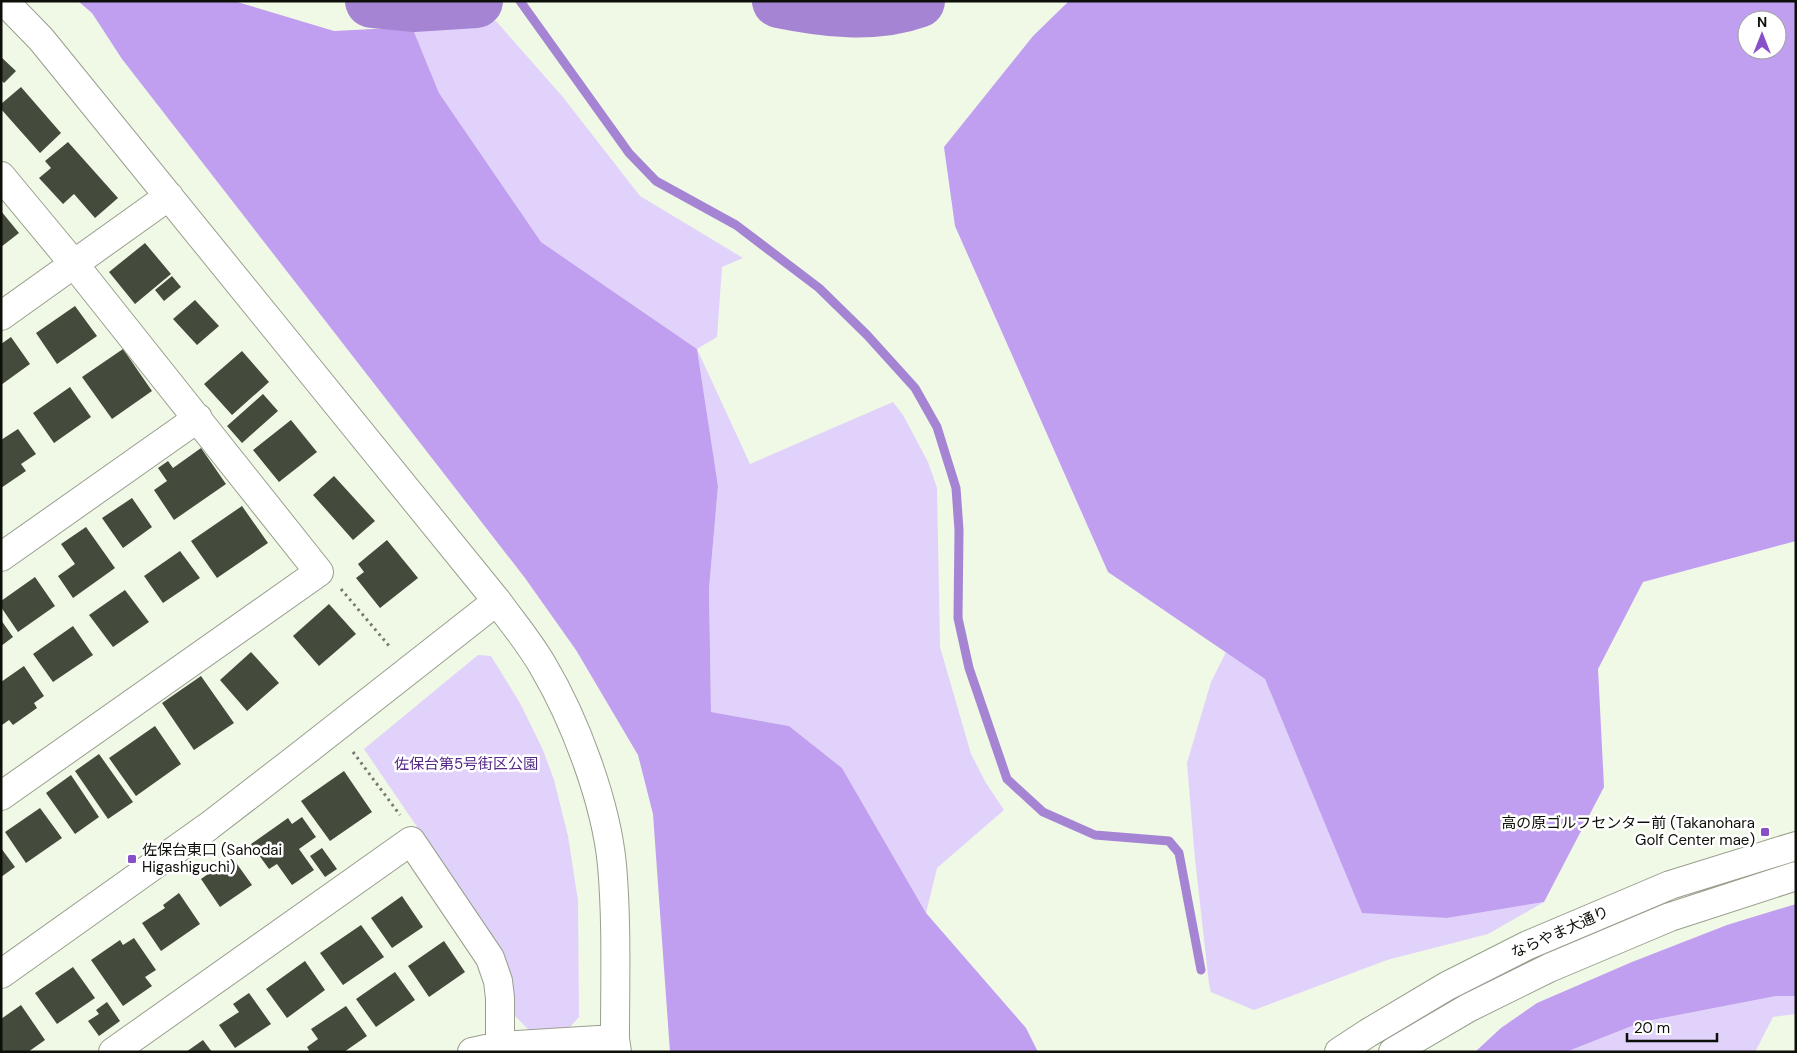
<svg xmlns="http://www.w3.org/2000/svg" width="1797" height="1053" viewBox="0 0 1797 1053" font-family="'DM Sans','Noto Sans JP',sans-serif">
  <style>
    .green { fill: #e1d2fb }
    .forest { fill: #c09ef0; fill-rule: evenodd }
    .lines { fill: none; stroke-linecap: round; stroke-linejoin: round }
    .stream { stroke: #a584d4; stroke-width: 9 }
    .river { stroke: #a584d4; stroke-width: 54 }
    .building { fill: #444b3c }
    .minor-casing { stroke: #989f8e; stroke-width: 30 }
    .path { stroke: #75796e; stroke-width: 3; stroke-dasharray: 2.5 4; stroke-linecap: butt }
    .minor { stroke: #fff; stroke-width: 28 }
    .poi-dot { fill: #8850c8; stroke: #fff; stroke-width: 2 }
    .labels { text-anchor: middle; stroke-width: 5; stroke-linejoin: round; paint-order: stroke }
    .park-label { font-size: 15px; fill: #562886; stroke: #fff }
    .poi-label { font-size: 15px; fill: #0d0f09; stroke: #fff; text-anchor: end }
    .street-label { font-size: 15px; fill: #0d0f09; stroke: #fff }
  </style>
  <rect width="100%" height="100%" fill="#f0f8e6"/>
  <path class="green" d="M496,21l66,75 78,100 103,62 -21,9 -5,70 -20,12 53,115 143,-62 10,13 25,47 9,26 3,159 31,107 15,29 18,27 -67,58 -11,45 -84,-145 -53,-42 -78,-14 -2,-123 9,-103 -21,-137 -156,-107 -102,-149 -27,-66z
    M1226,652l39,27 97,233 85,6 97,-16 -56,32 -101,26 -133,50 -43,-18 -2,-8 -14,-125 -8,-96 24,-81z
    M478,655l13,1 29,47 23,47 11,30 14,56 10,65 1,116 -10,11 -40,2 -15,-15 -13,-65 -137,-201z
    M1776,996h20v18l-23,3 -18,35h-189l76,-30z"/>
  <path class="forest" d="M78,1h156l100,30 78,-4 27,66 102,149 156,107 21,137 -9,103 2,123 78,14 53,42 84,145 100,115 12,24h-368l-17,-238 -15,-59 -62,-105 -51,-72 -403,-519 -30,-46z
    M1069,1h727v540l-153,41 -45,87 6,118 -60,115 -97,16 -85,-5 -97,-234 -157,-107 -153,-346 -11,-79 89,-111zM1747,20h30v30h-30z
    M1796,904v92h-20l-134,26 -76,30h-91l26,-24 36,-25 95,-41 95,-37z"/>
  <g class="lines">
    <path class="stream" d="M520,1l109,152 27,28 80,44 83,63 48,47 48,53 22,39 19,61 3,42 -1,88 11,50 38,111 36,33 52,23 74,6 10,12 22,117"/>
    <path class="river" d="M372,1l41,4 63,-4
      M779,1c44,9 95,16 139,0"/>
  </g>
  <path class="building" d="M1,57l15,14 -12,12 -3,-3z
    M21,87l40,46 -21,20 -39,-44v-5z
    M68,142l50,56 -23,20 -21,-24 -11,10 -24,-26 12,-10 -6,-7z
    M1,211l18,22 -18,14z
    M145,243l26,31 -36,30 -26,-32z
    M172,276l9,11 -17,14 -9,-11z
    M195,300l24,26 -22,19 -24,-26z
    M75,306l22,30 -40,28 -21,-31z
    M11,337l19,27 -29,21v-41z
    M123,349l29,42 -40,28 -30,-42z
    M242,351l27,31 -37,33 -28,-31z
    M70,387l21,30 -37,26 -21,-30z
    M263,394l15,17 -36,32 -15,-17z
    M291,420l26,32 -38,30 -26,-32z
    M18,429l18,25 -15,10 5,7 -25,17v-48z
    M201,448l25,36 -52,36 -20,-30 13,-9 -9,-13 10,-7 5,7z
    M334,476l41,45 -22,19 -40,-45z
    M132,498l20,29 -29,21 -21,-30z
    M242,506l26,37 -51,35 -26,-37z
    M86,527l29,41 -42,30 -15,-22 17,-12 -14,-20z
    M387,540l31,38 -38,30 -24,-30 8,-6 -6,-8z
    M180,551l20,27 -37,25 -19,-27z
    M35,577l20,29 -37,26 -17,-25v-6z
    M125,590l24,32 -36,25 -24,-32z
    M329,604l27,30 -37,32 -26,-30z
    M1,620l12,17 -12,9z
    M73,626l20,29 -40,27 -20,-28z
    M251,652l28,31 -32,28 -27,-31z
    M24,666l20,30 -10,7 3,5 -24,17 -4,-5 -7,5 -1,-43z
    M201,676l33,47 -40,27 -32,-47z
    M155,726l26,38 -45,32 -27,-38z
    M99,754l34,48 -25,17 -33,-48z
    M344,771l28,41 -42,29 -29,-40z
    M71,775l28,42 -24,17 -29,-41z
    M40,808l22,30 -36,25 -21,-31z
    M302,817l14,20 -17,12 15,21 -22,15 -15,-21 -8,5 -18,-25 37,-26 4,6z
    M1,848l14,19 -14,10z
    M322,848l15,21 -12,8 -15,-21z
    M232,857l20,28 -32,22 -19,-28z
    M179,893l21,31 -39,27 -19,-28 23,-15 -2,-3z
    M402,896l21,31 -31,21 -21,-30z
    M361,925l23,32 -41,28 -23,-32z
    M134,938l22,32 -11,7 7,9 -29,20 -32,-46 29,-20 3,5z
    M444,941l21,31 -36,25 -21,-31z
    M305,961l20,29 -38,28 -21,-29z
    M73,967l22,31 -38,26 -22,-31z
    M395,972l20,28 -39,27 -20,-28z
    M249,993l22,31 -36,24 -16,-23 20,-13 -6,-8z
    M107,1002l13,19 -21,15 -11,-15 11,-7 -3,-4z
    M21,1005l24,35 -17,12h-27v-33z
    M346,1006l21,30 -23,16h-34l-3,-5 11,-8 -7,-10z
    M203,1040l9,12h-26z"/>
  <g class="lines">
    <g class="minor-casing">
      <path id="minor" d="M4,1l37,38 456,562c15,21 33,42 46,65 32,54 63,136 69,199 5,57 3,116 3,174l2,13
        M1,176l73,88 245,308 -318,224
        M1,316l168,-120
        M1,557l197,-139
        M1,974l208,-148 88,-68 200,-157
        M113,1052l298,-211 79,117 8,23 2,17v54
        M472,1052l28,-6 115,-7
        M1339,1052l29,-19 79,-47 81,-41 142,-60 126,-39
        M1393,1052l75,-44 81,-40 121,-51 126,-41"/>
    </g>
    <path class="path" d="M341,589l49,58
      M353,752l47,63"/>
    <use href="#minor" class="minor"/>
  </g>
  <g class="poi-dot">
    <rect x="1760" y="827" width="10" height="10" rx="2.5"/>
    <rect x="127" y="854" width="10" height="10" rx="2.5"/>
  </g>
  <g class="labels">
    <g class="park-label">
      <text x="466" y="769">佐保台第5号街区公園</text>
    </g>
    <g class="poi-label">
      <text x="1755" y="828">高の原ゴルフセンター前 (Takanohara<tspan x="1755" dy="17">Golf Center mae)</tspan></text>
      <text x="142" y="855" text-anchor="start">佐保台東口 (Sahodai<tspan x="142" dy="17">Higashiguchi)</tspan></text>
    </g>
    <g class="street-label">
      <text transform="translate(1560 932) rotate(-24)" y="5">ならやま大通り</text>
    </g>
  </g>
  <rect width="1797" height="1053" fill="none" stroke="#0d0f09" stroke-width="5"/>
  <g transform="translate(1762 35)"><circle r="24" fill="#ffffff" stroke="#9e9f9d"/>
  <path d="M0-4L9 19L0 12L-9 19Z" fill="#8850c8"/>
  <text y="-8" font-size="14" font-weight="bold" text-anchor="middle" fill="#0d0f09">N</text>
  </g>
  <path d="M1627 1033v8h90v-8" fill="none" stroke="#0d0f09" stroke-width="2.5"/>
  <text x="1634" y="1033" font-size="15" fill="#0d0f09" stroke="#ffffff" stroke-width="4" paint-order="stroke">20 m</text>
</svg>
